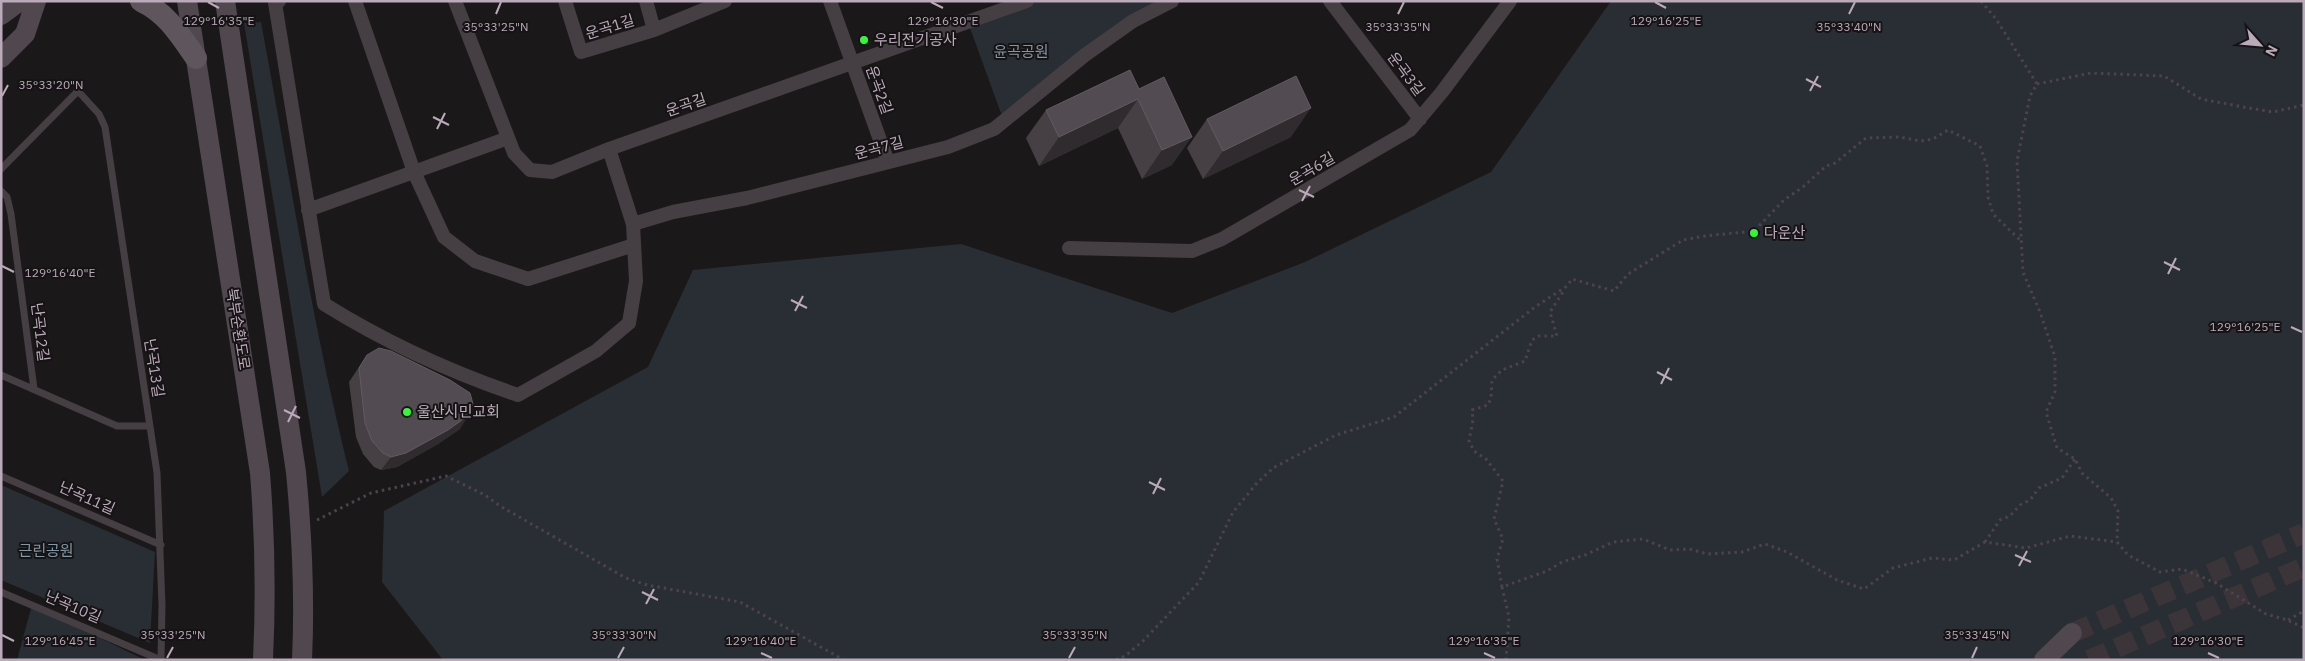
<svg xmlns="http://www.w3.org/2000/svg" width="2305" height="661" viewBox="0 0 2305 661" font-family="'IBM Plex Sans','Noto Sans KR',sans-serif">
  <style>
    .green { fill: #282e33 }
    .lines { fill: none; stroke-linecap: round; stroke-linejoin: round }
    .secondary-tunnel { stroke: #3b353a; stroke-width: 20; stroke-dasharray: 20 10; stroke-linecap: butt }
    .path { stroke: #4c434b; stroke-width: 3; stroke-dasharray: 2.5 4; stroke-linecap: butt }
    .service { stroke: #453e43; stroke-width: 7 }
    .minor { stroke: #453e43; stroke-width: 14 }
    .secondary { stroke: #50474f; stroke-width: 20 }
    .primary { stroke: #5f555d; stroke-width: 22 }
    .wall { fill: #464044 }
    .shaded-wall { fill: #2f2b2e }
    .building { fill: #524b51; stroke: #635a61 }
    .ticks { fill: none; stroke: #bbaaba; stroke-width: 2 }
    .poi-dot { fill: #33f83a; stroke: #161315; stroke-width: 2 }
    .labels { text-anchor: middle; stroke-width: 4; stroke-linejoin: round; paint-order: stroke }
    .street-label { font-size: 15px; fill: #bbaaba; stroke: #161315 }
    .poi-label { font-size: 15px; fill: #bbaaba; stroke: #161315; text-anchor: start }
    .park-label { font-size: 15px; fill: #8196a6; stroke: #161315 }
    .ticks-label { font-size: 12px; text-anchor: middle; fill: #bbaaba; stroke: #161315; stroke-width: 4; stroke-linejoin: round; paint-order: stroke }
  </style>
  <rect width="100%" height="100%" fill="#1b181a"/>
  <path class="green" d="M1038,1h128l-164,115 -32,-88z
    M1611,1h693v659h-1861l-61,-78 2,-71 264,-144 45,-97 268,-26 211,69 133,-51 186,-90z
    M261,22c28,150 51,301 88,449l-27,26 -78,-474z
    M1,485l154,67 -5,91 -149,-63z
    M32,605l113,55h-128z"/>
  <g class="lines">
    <path class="secondary-tunnel" d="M2072,633l232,-100
      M2089,660l215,-93"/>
    <path class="path" d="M1981,1l15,18 41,65 -7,12 -13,65 6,111 17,40 15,45v35l-9,20 11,36 18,11 7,14 29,25 7,13 -1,31 11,13 32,17 22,-3 34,14 50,31 21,6 17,8
      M2037,84l54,-11 73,3 37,23 42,8 30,5 31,-7
      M317,520l54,-27 75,-17 39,19 15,11 126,72 21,7 93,17 104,58
      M1985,542l15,-22 10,-4 10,-11 10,-5 9,-12 23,-10 13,-19
      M1502,587l-5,-28 6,-20 -9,-20 9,-38 -17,-22 -12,-8 -5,-10 4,-21 -1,-10 16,-5 3,-7 1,-18 10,-10 23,-9 7,-21 7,-4h18l-7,-24 15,-23
      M2288,620l16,-9
      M1116,660l9,-4 18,-15 56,-59 34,-70 24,-29 16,-15 63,-33 58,-18 141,-110 32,-21 5,-7 42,12 14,-17 55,-34 22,-4 49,-5 30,-31 19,-13 23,-21 9,-3 31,-25 33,-1 22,4 12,-2 15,-9 32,16 7,20 1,31 5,17 28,27
      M1506,660l3,-43 -7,-30 45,-16 15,-9 23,-7 28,-13 30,-3 27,11 19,-1 19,5 34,-2 23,-8 22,8 50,28 27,9 29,-21 39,-10 22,2 31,-18 41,6 44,-12 47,6"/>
    <path class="service" d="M1,169l77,-78 21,23 6,13 52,346 5,132 -1,55
      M1,191l6,6 4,17 23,175
      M1,375l116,51h32
      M1,476l160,69
      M1,592l160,68"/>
    <path class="minor" d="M279,1l-4,2 49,301c61,38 126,68 194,91l78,-44 33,-28 7,-42 -3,-57
      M355,1l59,171 30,65 31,24 53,18 106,-34
      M455,1l59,152 16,17 22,2 57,-23 418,-148
      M565,1l16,51 73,-22 71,-29
      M646,1l8,29
      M830,1l58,161
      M1330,1l90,118
      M609,149l24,75 40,-12 74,-14 201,-51 46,-18 91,-74 48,-34 39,-20
      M308,210l200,-72
      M1069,248l123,3 30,-12 188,-109 32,-38 68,-91"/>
    <path class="secondary" d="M187,1l73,472c5,63 6,124 3,187
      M225,1l71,471c6,63 9,124 6,188
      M1,15l19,-14
      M1,58l24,-24 11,-33
      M2044,660l28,-27"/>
    <path class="primary" d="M141,1c26,12 39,34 55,57"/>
  </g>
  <path class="wall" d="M1130,70l42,95 -30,14 -24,-51 -79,38 -13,-28 20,-28z
    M1207,119l84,18 -88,42 -16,-31z
    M367,355l93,74 -22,15 -41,23 -16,3 -7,-3 -11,-13 -7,-17 -7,-55z"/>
  <path class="shaded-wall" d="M1138,99l-20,29 -79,38 20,-29z
    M1311,108l-20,29 -88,42 20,-28z
    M1192,137l-20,28 -30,14 20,-29z
    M469,415l-9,14 -22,15 -41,23 -16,3 10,-13z"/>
  <path class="building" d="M1130,70l9,19 25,-12 28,60 -30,13 -24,-51 -79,38 -13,-27z
    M1296,76l15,32 -88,43 -16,-32z
    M379,348l12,3 59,29 20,13 3,11 -4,11 -21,15 -42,23 -15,4 -8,-4 -11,-12 -7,-18 -6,-55 8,-13z"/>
  <path class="ticks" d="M208,2l11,6M931,2l12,6M1655,2l11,6M496,14l5,-12M1398,14l6,-12M1849,14l6,-12M1806,79l15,8M1810,91l8,-15M2,96l6,-11M433,117l16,8M437,129l8,-16M1299,190l15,7M1302,201l8,-15M2164,262l16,8M2,266l12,6M2168,274l8,-16M791,300l16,8M795,311l8,-15M2291,327l11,5M1657,372l15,8M1661,384l8,-16M284,410l16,8M288,422l8,-16M1149,482l16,8M1153,494l8,-16M2015,555l16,7M2019,566l8,-15M642,592l16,8M646,604l8,-15M2,635l12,6M761,653l11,5M1484,653l11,5M2208,653l11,5M167,658l6,-11M618,658l6,-11M1069,658l6,-11M1972,658l5,-11"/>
  <g class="poi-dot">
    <circle cx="864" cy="40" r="5"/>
    <circle cx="1754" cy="233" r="5"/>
    <circle cx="407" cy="412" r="5"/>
  </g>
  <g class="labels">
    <g class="street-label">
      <text transform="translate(610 27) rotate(-17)" y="5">운곡1길</text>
      <text transform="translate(1406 74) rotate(53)" y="5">운곡3길</text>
      <text transform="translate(879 90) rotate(70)" y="5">운곡2길</text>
      <text transform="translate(686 105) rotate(-19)" y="5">운곡길</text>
      <text transform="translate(879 148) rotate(-15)" y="5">운곡7길</text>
      <text transform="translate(1312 169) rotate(-30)" y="5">운곡6길</text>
      <text transform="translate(238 329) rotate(81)" y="5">북부순환도로</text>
      <text transform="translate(40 332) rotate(83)" y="5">난곡12길</text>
      <text transform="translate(154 368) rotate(81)" y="5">난곡13길</text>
      <text transform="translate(87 498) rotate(24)" y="5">난곡11길</text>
      <text transform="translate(73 607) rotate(23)" y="5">난곡10길</text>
    </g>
    <g class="poi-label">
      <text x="874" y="45">우리전기공사</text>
      <text x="1764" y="238">다운산</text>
      <text x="417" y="417">울산시민교회</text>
    </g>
    <g class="park-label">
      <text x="1021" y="57">윤곡공원</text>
      <text x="46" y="556">근린공원</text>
    </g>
  </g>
  <g class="ticks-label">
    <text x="219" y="25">129°16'35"E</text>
    <text x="943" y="25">129°16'30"E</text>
    <text x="1666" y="25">129°16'25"E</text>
    <text x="496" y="31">35°33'25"N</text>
    <text x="1398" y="31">35°33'35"N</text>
    <text x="1849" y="31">35°33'40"N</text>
    <text x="51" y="89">35°33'20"N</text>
    <text x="60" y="277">129°16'40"E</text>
    <text x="2245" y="331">129°16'25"E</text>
    <text x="173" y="639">35°33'25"N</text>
    <text x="624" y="639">35°33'30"N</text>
    <text x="1075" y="639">35°33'35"N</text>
    <text x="1977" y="639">35°33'45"N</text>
    <text x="1484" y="645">129°16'35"E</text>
    <text x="761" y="645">129°16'40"E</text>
    <text x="2208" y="645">129°16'30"E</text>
    <text x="60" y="645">129°16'45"E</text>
  </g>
  <rect width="2305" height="661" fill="none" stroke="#bbaaba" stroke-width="5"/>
  <g transform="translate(2260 45) rotate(117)" stroke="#161315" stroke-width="4" paint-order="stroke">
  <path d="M0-4L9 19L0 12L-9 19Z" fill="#bbaaba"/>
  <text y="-8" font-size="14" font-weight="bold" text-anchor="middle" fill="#bbaaba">N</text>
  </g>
</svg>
